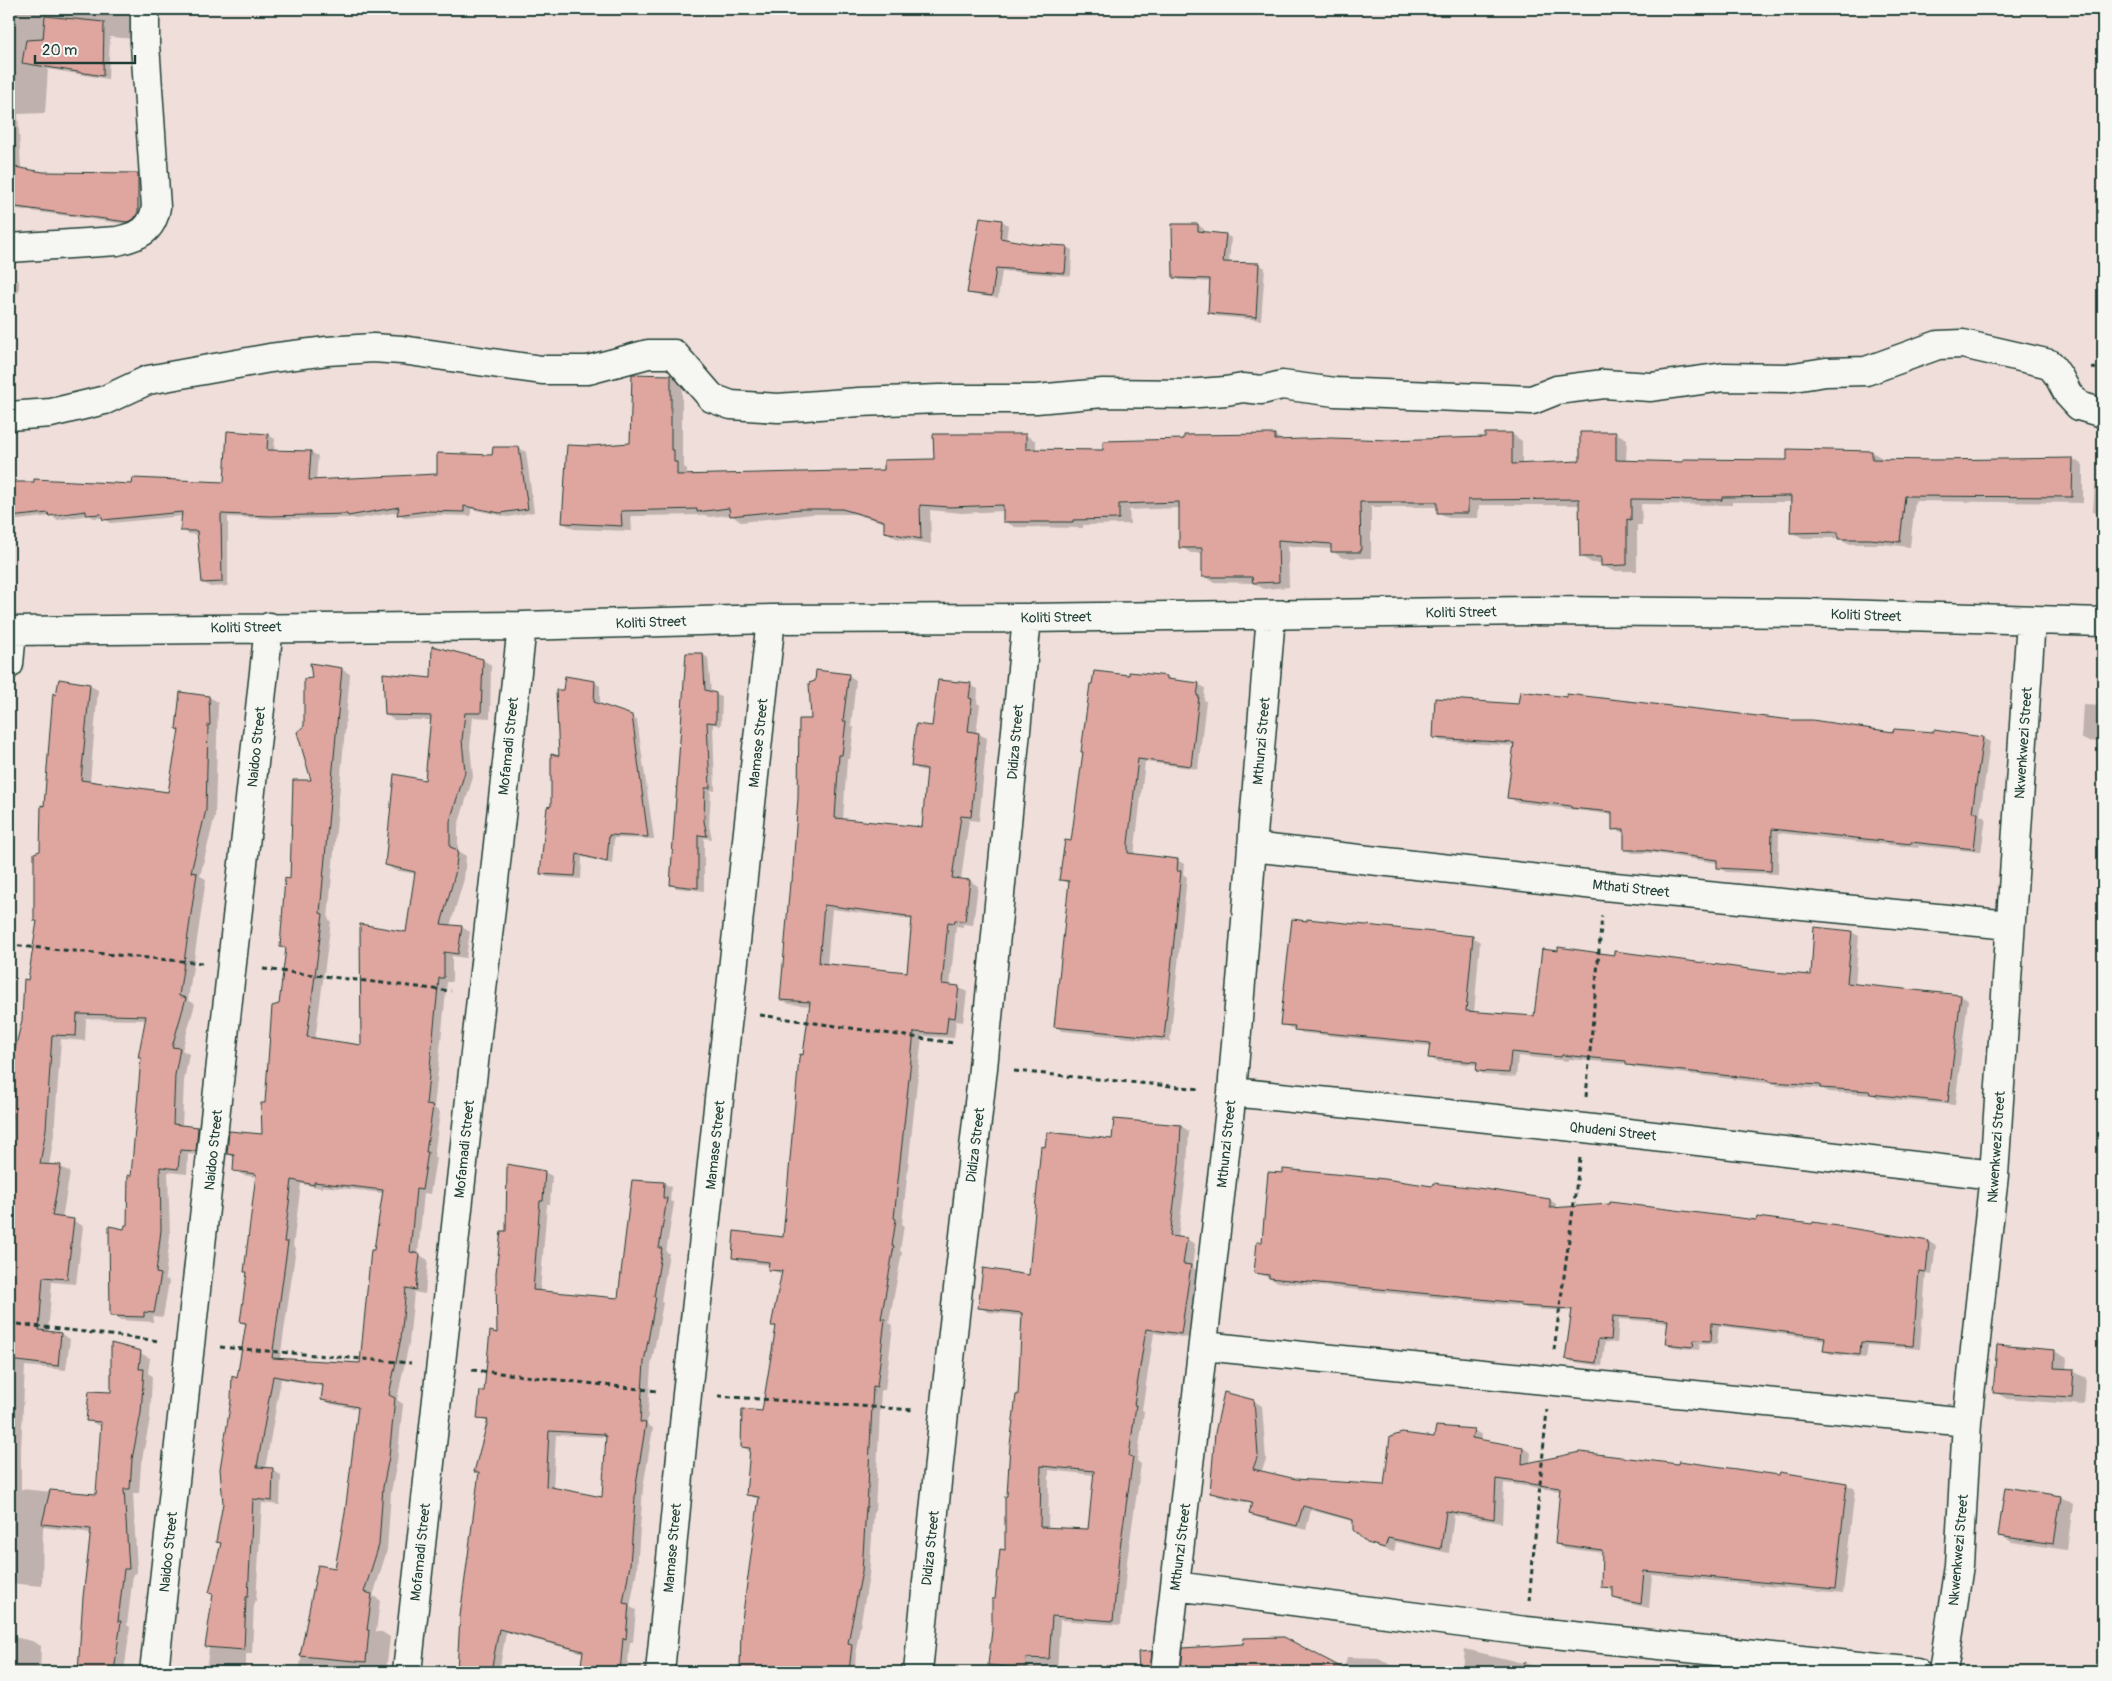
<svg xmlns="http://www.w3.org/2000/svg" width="2112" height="1681" viewBox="0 0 2112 1681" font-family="Pangolin,sans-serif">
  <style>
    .shadow { fill: #0003; fill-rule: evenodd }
    .building { fill: #dfa59f; stroke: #1f3d34; fill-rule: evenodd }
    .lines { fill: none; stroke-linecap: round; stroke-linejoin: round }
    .minor-casing { stroke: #1f3d34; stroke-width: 31 }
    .path { stroke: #1f3d34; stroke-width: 3; stroke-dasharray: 5 4; stroke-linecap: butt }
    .minor { stroke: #f6f6f2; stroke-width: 28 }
    .labels { text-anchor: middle; stroke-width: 4; stroke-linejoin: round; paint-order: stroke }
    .street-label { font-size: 14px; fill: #1f3d34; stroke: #f6f6f2 }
  </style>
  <rect width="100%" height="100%" fill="#efded9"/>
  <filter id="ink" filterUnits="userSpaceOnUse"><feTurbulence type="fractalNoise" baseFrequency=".02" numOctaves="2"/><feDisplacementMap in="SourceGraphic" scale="10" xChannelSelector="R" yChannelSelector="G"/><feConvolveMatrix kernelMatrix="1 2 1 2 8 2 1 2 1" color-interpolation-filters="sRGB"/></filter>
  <g filter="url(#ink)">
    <path class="shadow" d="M9,9h127l-1,30 -25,-2 -2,42 -60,-10 -3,44 -27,1 3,55 22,4 95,1 6,4v38l-11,9 -124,-17z
      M1002,221l6,4 -2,16 27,4 34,2 5,3 -1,26 -69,-5 -4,27 -24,-3 -6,-3z
      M1174,225h24l6,4v4l22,2 5,3 -2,26h30l6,4 -4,52 -46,-4 -6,-4 2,-30 -31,-2 -6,-3z
      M9,277l10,4v11l-10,2z
      M633,376h38l11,6v74l2,1v10l3,2v7l199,-5 50,-11 89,-25 11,6v9l68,1 82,-11 -1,-4h90l9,5h105l97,-3 26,-4 10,7v24l59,-2 35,-30 11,6 -1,22 58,2 104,-2 84,-9 10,6 1,2 190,-1 10,6v38l-168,-2 -5,46 -28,-3h-32l-12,-6h-36l-11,-6 1,-30h-60v3l-91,-1 1,21h-5v46h-24l-11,-6v-2h-10l-10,-6 -1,-52h-102l-1,13h-29l-11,-6v-5h-67v51h-28l-11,-7v-2l-44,-3 1,41 -25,2 -10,-6 -40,-1 -11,-6v-23h-12l-10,-6 -1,-39 -51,2 1,14 -47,1v3l-68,-1 -11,-6v-10l-42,2 -32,-3 1,34 -35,-6 -10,-6 -1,-9 -31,-9h-42l-71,8 -10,-7 -22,2 -4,-2 -74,1 1,15 -58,-2 -11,-6 27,-76 41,-3z
      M268,435l7,4 -1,12 37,1 7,4 -2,25 123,-5 80,-28 7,4 8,60 -26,5 -37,-8v7l-36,-1 -29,3 -7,-4v-2l-43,7 -3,-1 -75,1 -50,-2v69l-18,1 -7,-5 -4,-47 -10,-1 -7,-4 1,-14 -72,7 -8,-5h-9l-5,-3 -32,5 -5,-4 -43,5v-38l124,2 92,-1z
      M2095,483l8,1v31l-10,-3z
      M702,654l6,4 3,35 11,4 -1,29 -8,-2 2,67 -4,-1 -2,35 3,14 -8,-1v53l-27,-3 -6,-3z
      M483,660l8,5 -1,53 -17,-1 -3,29 3,31 -15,49v25l8,5 -2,23 -14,47 12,1 8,5 -4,26 -14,-2v26h-5l-13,126 6,4 -6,45 2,1 -6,36 -6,-1 -6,61 10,6 -3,34 -11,-2 -5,51 -12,57 6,4 -6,58 -6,30 -4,58 -14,46 7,4 -4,32h6l8,5 -4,35h-95v-2h8l20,-103 17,3 11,-57 12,-104 -28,-5 -8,-4 1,-13 -43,-8 -16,90 7,1 9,5 -1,30 -18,-2 -6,98h-2l-2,53h-6v18h-40l3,-24 -2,-2 7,-51 -4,-2 12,-49 -5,-3 7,-37 14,-125 9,-54 -6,-3 7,-49 -3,-2 12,-94 -14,-2 -8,-5v-12l-7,-4 35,-18 24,-186 -5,-4 9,-66 21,-99 -7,-55 36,-57 9,5 -22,245 3,2 -16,119 47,6 45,-113 9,-59 -22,-4 -8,-5 40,-83 6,-62h-38l-8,-5 46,-35zM301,1184l21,4v-2l61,7 -21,171 -82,-5 16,-111 -3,-2z
      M848,675l8,5 -5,46 3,1 -4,32h-3l-4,61 80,8 5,-57 -8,-1 -8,-4 21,-39 37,-42 8,4 -1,14 3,2 -4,28 11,5 -8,83 -10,-1 -8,60 9,1 8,5 -5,39 -10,-1v3l-7,-1 -6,60 8,1 9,5 -4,30 -7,-1 -2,17 -32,-2 -20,188 2,1 -4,26 2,1 -13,71 4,2 -8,65h-4l-6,121h-1l-5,65 -13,73 -1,23h-117l22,-172 -13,-6 3,-43 -8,-4 21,-35 14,-84 -5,-3 10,-51 -12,-5v-4l-29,-3 -8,-5 51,-18 26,-233 -21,-2 -8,-5 13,-115 18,-163zM832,909l81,11 -5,53 -81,-8z
      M1130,676l37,1 6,4 25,3 7,4 -1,12 2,1 -8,68 -53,-7 -10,85 -1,8 43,5 7,4 -1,10 4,3 -17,165 -107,-11 -7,-4 14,-143 -9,-5 11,-37z
      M594,682l6,4v19l37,15 17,119 -40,-1 -2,26 -30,-7 -1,22 -34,-2 -6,-4 19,-116 4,-66z
      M89,685l9,5 -8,92 79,12 40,-97 9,5 -3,114 -15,60 6,3 -18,121 7,4 -13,46 7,4 -5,27 -2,45 16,2 9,6 -3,22 -16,-2 -1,20 -19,-2 2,64 -5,42 4,3 -6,36 -10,-1v6l-32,-2 -9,-5 13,-85 3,-3 14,-168 -2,-2 6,-37 -60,-1 -1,22 -24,-2 -7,95 -5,32 12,1 9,5 -8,47 12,2 9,5 -7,58 -24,-2 -4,51 13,1 9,5 -4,31 -41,-4 -4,83v40l76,7 5,-70 -5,-1 -9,-5 25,-27 27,-40 10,5 -2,15 4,3 -2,43 -9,45 -2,29h-6l4,80 -4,1 -6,51 3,2 -6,45h-45l5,-75 8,-64 -49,-6 -1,59 -33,-3v-454l29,-207 3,-70 16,-155z
      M2083,705l20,1v36l-16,-1 -6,-3z
      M1895,734l88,4 7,4 -10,73 6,3 -5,34 -62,-6 -1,2 -139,-15 -1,41 -52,-2 -8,-5v-4l-65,-10h-20l-8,-4v-16l-11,-4v-14l-98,-13 -7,-5 6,-51 -74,-5 -7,-4z
      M1851,932l8,4 -4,49 106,11 7,4 -13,105 -76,-7 -6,-3 -44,-3 -6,-3 -45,-3 -3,-2 -140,-16 -9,-4 -57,-5v2l-51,-5 -2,21 -31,-2 -7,-4v-6l-41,-3 -8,-5 2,-11 -128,-13 -21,-9 191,-87 7,5 -6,71 61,4 80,-61 197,20z
      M1181,1126l8,5 -2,37 -9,70 8,1 9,5 -3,23 7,4 -10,67 -35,-5 -12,77 2,1 -7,50 4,3 -14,97 -6,64 -61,-5 -3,52h-68l7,-72 11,-48 1,-54 11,-102 4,-80 -35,-4 -9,-5 51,-31 83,-136zM1049,1470l46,5 -5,55 -42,-1z
      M544,1172l8,4 -2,28h-3l-7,88 79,7 45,-116 7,4 -1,14 4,2 -8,49 3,1 -8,48 2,2 -12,63 -4,59 6,3 -10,60 -6,81 -7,38 6,3 -3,32h-3l-3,30h-45l2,-19 -78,-21 -7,40h-43l24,-198 -4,-2 12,-50 -9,-4 19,-84 10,-101zM556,1435l51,2 -4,61 -50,-9z
      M1433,1188l117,12 6,4v5l257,17 1,-3 115,19 7,4 -4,29 -6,-1 -6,75 -52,-4 -2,13 -35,-4 -6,-3 1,-11 -107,-14 -2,18 -17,-1 -1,7 -25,-3 -7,-3 2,-21 -50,-4 -2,24 -12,-1 -3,24 -29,-4 -7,-4 6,-47 -44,-2 -6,-3 -245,-24 -21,-10 7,-28z
      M2054,1351l13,7 -1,12 7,1 13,7 -2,27 -77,-6 -12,-7z
      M1254,1401l8,5 4,54 -5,12 35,8 89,7 50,-48 38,-9 9,5 -1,6 42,7 8,5 -1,10 316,21 9,5 -12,104 -191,-18 -3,33 -27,-6 -8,-4v-6l-12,-6 2,-33 -40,-5 -8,-4 5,-53 -57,-8 -2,40 -48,-8 -5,38 -53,-11 -2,10 -17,-5 -9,-5 -13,-20 -44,-12 -5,20 -47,-12 -9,-4 3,-10 -34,-7 -8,-5z
      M2061,1497l12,7 -6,46 -55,-8 -13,-7z
      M9,1636l23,5 9,5 -1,26h-31z
      M1465,1649l95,23h1h-98z
      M1185,1650l159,20 3,-13 32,1 11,7 70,7h-276z"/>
    <path class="building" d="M45,16l59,6 -1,54 -81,-13 4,-23 17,-1z
      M9,166l34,6 95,1v39l-4,7 -7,3 -118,-16z
      M980,217l22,3 -2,18 33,6 34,2 -2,27 -69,-5 -4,28 -25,-3z
      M1172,224h26v7l28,3 -3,28 36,1 -3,54 -48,-4 2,-34 -37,-1z
      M632,374l39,1v75h3v12h3v13l207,-5v-10l50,-1 -1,-25h93v15l77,1v-9l81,-2v-4l91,-1v6l56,-2 58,2 96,-3v-4h27v31l68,-3v-29h36v28l67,2v-3l104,1v-11l85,2v8l62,1 139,-2 -1,39 -167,-1 -5,46 -30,-3h-32v-7l-48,1 1,-37 -69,1v3l-91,-1v21l-4,-1v46l-26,1v-9h-21l-1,-58 -111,1v13h-31v-11h-77l1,50h-30v-8l-53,-4 1,42 -26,1 -1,-6h-50v-29h-23v-46l-60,2v15l-46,1v2h-70v-17l-53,2 -30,-2 1,34 -37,-7v-11l-42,-12h-41l-71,7 -1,-8 -32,4v-3l-76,2 1,15 -60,-3 5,-78 23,1 40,-3z
      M227,431l41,3 -1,16 44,1 -2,29 128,-6v-21l55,2 1,-8h26l9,62 -28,4 -36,-7v6l-37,-1 -30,4 2,-8 -51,9 -1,-2 -77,2 -49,-2 1,68 -20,1 -5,-52h-17l2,-19 -79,8 -2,-6 -15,1v-4l-37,5 -1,-3 -39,4v-35h25v-3l98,5 1,-6 91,4z
      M432,646l51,13 -2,54h-16l-3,27 3,32 -15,49v26l8,3 -3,24 -14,50 21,2 -4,28 -14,-2v26h-5l-13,127 7,1 -7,46h2l-6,38 -6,-1 -6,63 10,2 -4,36 -10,-2 -5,50 -12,57 6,3 -6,59 -6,30 -4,58 -15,47 8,2 -5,36h2l-3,32 -66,-6 18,-91 17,3 10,-55 13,-106 -37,-7 2,-15 -50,-9 -16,91 16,1 -1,33 -19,-2 -5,98h-2l-2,53 -39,-3 8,-53 -4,-1 12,-50 -5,-1 7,-39 -3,-34 11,-69 1,-24 5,2 9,-55 -6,-1 7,-50h-3l12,-98 -23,-3 1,-16 -7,-1 2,-23 33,3 -1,-31h4l7,-97 7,-2 7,-56 -6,-1 5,-69 5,1 3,-99h18l-14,-48 7,-6v-47l8,-1 -2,-15 32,5 -22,245 3,1 -16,123 54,8 -1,-121 46,8 9,-60 -30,-7 9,-91 31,6 6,-64 -46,-1 -2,-42 48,5zM292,1180l22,5v-3l69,8 -9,60h-3l-11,113 -88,-5 16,-116h-4z
      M686,653h17l2,37 11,3v30l-9,-1 3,66h-5l-1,33 3,15 -9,-1v53l-28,-3z
      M816,670l33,4 -6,47h3l-4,34h-3l-4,63 87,9 5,-58 -16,-3 5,-42 16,2 6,-46 33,3 -2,15 3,1 -4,32 11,2 -8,84 -10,-1 -9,62 18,2 -5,41 -10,-1 -1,3 -6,-1 -6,62 17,2 -4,32 -7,-1 -2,17 -32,-2 -20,186 2,1 -4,27h2l-13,73h4l-8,68 -4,-1 -6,121h-1l-4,64 -14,72 4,1 -3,28h-109l1,-45 18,-130 -13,-2 4,-47 -9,-1 1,-38 20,2 14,-85h-5l11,-55 -14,-1 1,-8 -37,-4 2,-27 49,6 16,-179 1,-4 3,1 7,-53 -30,-2 10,-118h2l6,-84 1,-79h12l-2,-36 6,-2zM824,905l83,11 -1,2h6l-5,54 -88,-9z
      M1094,671l35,4v-3l21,2 17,2v3l32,4 -2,13h2l-8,70 -53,-7 -10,84v10l50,6 -1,12h4l-17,167 -110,-11 15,-146 -10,-1 6,-40 6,1 12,-89h-2l9,-68h2z
      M565,676l30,5 -1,21 38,13 16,122 -39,-2 -2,27 -30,-8 -2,22 -35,-2 7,-67 4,-1v-52l8,2 -3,-66h7z
      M59,679l31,5 -9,96 87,12 11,-62 -3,-1 4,-37 29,4 1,29h-2l-2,85 -15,62 6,1 -18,123 7,2 -14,49 8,1 -5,27 -2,49 25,3 -2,24 -16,-1 -2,19 -18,-2 1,63 -5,43 5,1 -7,39 -10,-1v5l-34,-1 -1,-90 15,3 1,-4h2l1,-50 3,1 10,-118h-3l8,-42 -69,-2 -1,22 -24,-1 -6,94 -6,35 21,1 -9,51 22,3 -7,60 -24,-2 -4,53 22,3 -3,33 -49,-6v-191l5,-26h-3v-77l11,-46 2,-41 4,1 9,-59h-3v-68l6,-2 1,-46 3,1 9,-113 3,2z
      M1520,691l47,6v-3l225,26h20l81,12 1,-3 40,3v-2l49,7 -11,75 6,1 -4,36 -63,-7v2l-139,-15 -1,42 -54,-3v-8l-72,-10h-21v-21l-12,1v-18l-41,-4v-2l-64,-8 7,-55 -81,-5 2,-40 83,6z
      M1292,919l15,2v-2l166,17 -7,75 68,5 8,-67 16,2v-4l56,8v-4l158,21 39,3 3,-48 38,4 -5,52 114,12 -13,107 -78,-8 -1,-3 -49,-3v-3l-51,-3v-2l-143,-15v-4l-64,-6 -1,2 -50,-5 -2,21 -33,-2 1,-9 -49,-4 2,-15 -136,-13 1,-4 -15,-1z
      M1114,1119l67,6 -2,38 -9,73 17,2 -4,26 8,1 -10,69 -35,-5 -12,76h2l-7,51 4,1 -14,98 -6,66 -61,-5 -3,43 -23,-1 -1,11 -37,-4 4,-35v-31h3l5,-50 5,1v-54h2l3,-51 6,-50h2l4,-82 -44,-5 5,-40 46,7 12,-129 4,1 2,-15 65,7zM1041,1466l53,5 -6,58 -48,-2z
      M507,1164l38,7 -2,30h-3l-7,89 85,8 14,-118 32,2 -1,16h4l-8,50h3l-8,49h2l-12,65 -4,60 6,1 -10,61 -6,81 -7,38 6,1 -3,35 -3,-1 -3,34h-40l3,-21 -84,-22 -8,43h-34l3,-56 19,-144h-5l14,-52 -11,-1 3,-28h4l6,-60 7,2 -1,-60 5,-42h5zM549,1431l55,3v2h2l-4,61 -56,-11z
      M1283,1169l102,10 47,7 1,-3 52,6 65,10v9l60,-4v-2l146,18 1,-3 55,7 1,-2 116,19 -3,31 -7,-1 -6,75 -52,-4 -1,13 -37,-4 2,-14 -113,-14 -1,18 -17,-1 -1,7 -28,-3 3,-24 -55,-4 -2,24 -13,-1 -2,24 -31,-4 7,-50 -52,-3v-3l-251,-25v-3l-15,-2 3,-31h5l6,-70 15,1z
      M111,1343l30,8 -2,18h5l-3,44 -9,46 -2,30h-6l5,80h-5l-6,52h3l-7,51h-36l5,-75 8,-68 -49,-5 8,-34 46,4 5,-72 -15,-1 3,-30 22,1z
      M1997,1345l58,5 -1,18 20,1 -2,29 -79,-5z
      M1224,1392l30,8 4,55 -5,14 43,10 88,6 6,-48 12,-4 32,4 2,-11 38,3 -2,9 51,9 -1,17 58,-12 98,12 1,-3 100,14 1,-3 67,11 -12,106 -191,-18 -3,33 -28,-6v-10l-12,-1 1,-37 -47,-6 5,-56 -64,-9 -2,40 -48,-8 -5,38 -53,-11 -3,10 -18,-5 -14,-13v-10l-50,-14 -6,20 -48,-12 3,-12 -42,-9 5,-60z
      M2005,1487l56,9 -7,48 -56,-8z
      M1284,1637l66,35h-169l2,-24 60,-4 1,-6z
      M1152,1651l-2,21h-11l-1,-20z"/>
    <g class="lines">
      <g class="minor-casing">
        <path id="minor" d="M9,248l108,-7c22,-5 35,-10 39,-34l-11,-163v-35
          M9,416l42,-3 54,-13 43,-20 122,-22 57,-7 46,-3 29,2 140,20h46l60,-16h26l38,44 19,7 47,3 81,-6 80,-3h97l67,-6 82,1 41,-3 17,-3 19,2 20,-5 53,7 197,8 25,-10 47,-6 47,3 73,-10 63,1 39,-6 40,-1 72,-26 25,-1 87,20 9,13 9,17 11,12 24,7
          M9,631l513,-5 249,-7 256,-1 503,-7 275,2 298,9
          M9,664l3,-33
          M1252,847l352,39 406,39
          M1232,1092l352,36 410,47
          M1203,1346l764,76
          M1175,1586l351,45 390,41
          M154,1672l115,-1045
          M407,1672l115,-1046
          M660,1672l27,-278 84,-775
          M918,1672l26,-260 39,-344 44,-450
          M1165,1672l67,-580 39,-477
          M1943,1672l16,-107 8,-143 27,-247 37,-555"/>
      </g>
      <path class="path" d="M2091,368l12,1
        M9,945l193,18
        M263,969l188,22
        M760,1015l194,28
        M1014,1071l188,18
        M1586,1097l16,-181
        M9,1323l151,18
        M220,1347l191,16
        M1554,1350l26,-192
        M472,1370l185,21
        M718,1396l196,14
        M1529,1601l18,-191
        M1523,1672l1,-10"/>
      <use href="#minor" class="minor"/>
    </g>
  </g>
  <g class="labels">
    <g class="street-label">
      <text transform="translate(1461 612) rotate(-1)" y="5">Koliti Street</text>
      <text transform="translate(1866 615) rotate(2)" y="5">Koliti Street</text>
      <text transform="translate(1056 617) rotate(-1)" y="5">Koliti Street</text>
      <text transform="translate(651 622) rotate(-2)" y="5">Koliti Street</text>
      <text transform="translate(246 627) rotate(-1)" y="5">Koliti Street</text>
      <text transform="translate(1261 741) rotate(-85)" y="5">Mthunzi Street</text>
      <text transform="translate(1015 742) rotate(-85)" y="5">Didiza Street</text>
      <text transform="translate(758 743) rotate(-84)" y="5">Mamase Street</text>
      <text transform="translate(2023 743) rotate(-86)" y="5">Nkwenkwezi Street</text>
      <text transform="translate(508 746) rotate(-84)" y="5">Mofamadi Street</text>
      <text transform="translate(256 747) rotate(-84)" y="5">Naidoo Street</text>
      <text transform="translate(1631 888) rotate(6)" y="5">Mthati Street</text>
      <text transform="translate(1613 1131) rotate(6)" y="5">Qhudeni Street</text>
      <text transform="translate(1226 1144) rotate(-84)" y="5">Mthunzi Street</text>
      <text transform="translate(715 1145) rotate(-84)" y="5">Mamase Street</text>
      <text transform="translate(975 1145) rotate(-83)" y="5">Didiza Street</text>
      <text transform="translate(1996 1147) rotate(-86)" y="5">Nkwenkwezi Street</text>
      <text transform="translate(464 1149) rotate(-84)" y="5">Mofamadi Street</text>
      <text transform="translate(213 1150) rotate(-84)" y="5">Naidoo Street</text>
      <text transform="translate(1180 1547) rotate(-83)" y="5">Mthunzi Street</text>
      <text transform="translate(672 1548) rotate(-85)" y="5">Mamase Street</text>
      <text transform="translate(930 1548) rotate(-84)" y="5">Didiza Street</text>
      <text transform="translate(1958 1550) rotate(-85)" y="5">Nkwenkwezi Street</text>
      <text transform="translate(168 1552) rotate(-84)" y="5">Naidoo Street</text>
      <text transform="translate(420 1552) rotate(-84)" y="5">Mofamadi Street</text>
    </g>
  </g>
  <rect width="2112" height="1681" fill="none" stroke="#f6f6f2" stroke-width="30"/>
  <rect x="15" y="15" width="2082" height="1651" fill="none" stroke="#1f3d34" stroke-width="2" filter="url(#ink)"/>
  <path d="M35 55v8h100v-8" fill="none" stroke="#1f3d34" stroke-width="2.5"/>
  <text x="42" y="55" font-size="15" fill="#1f3d34" stroke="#f6f6f2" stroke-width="4" paint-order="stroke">20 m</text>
</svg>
